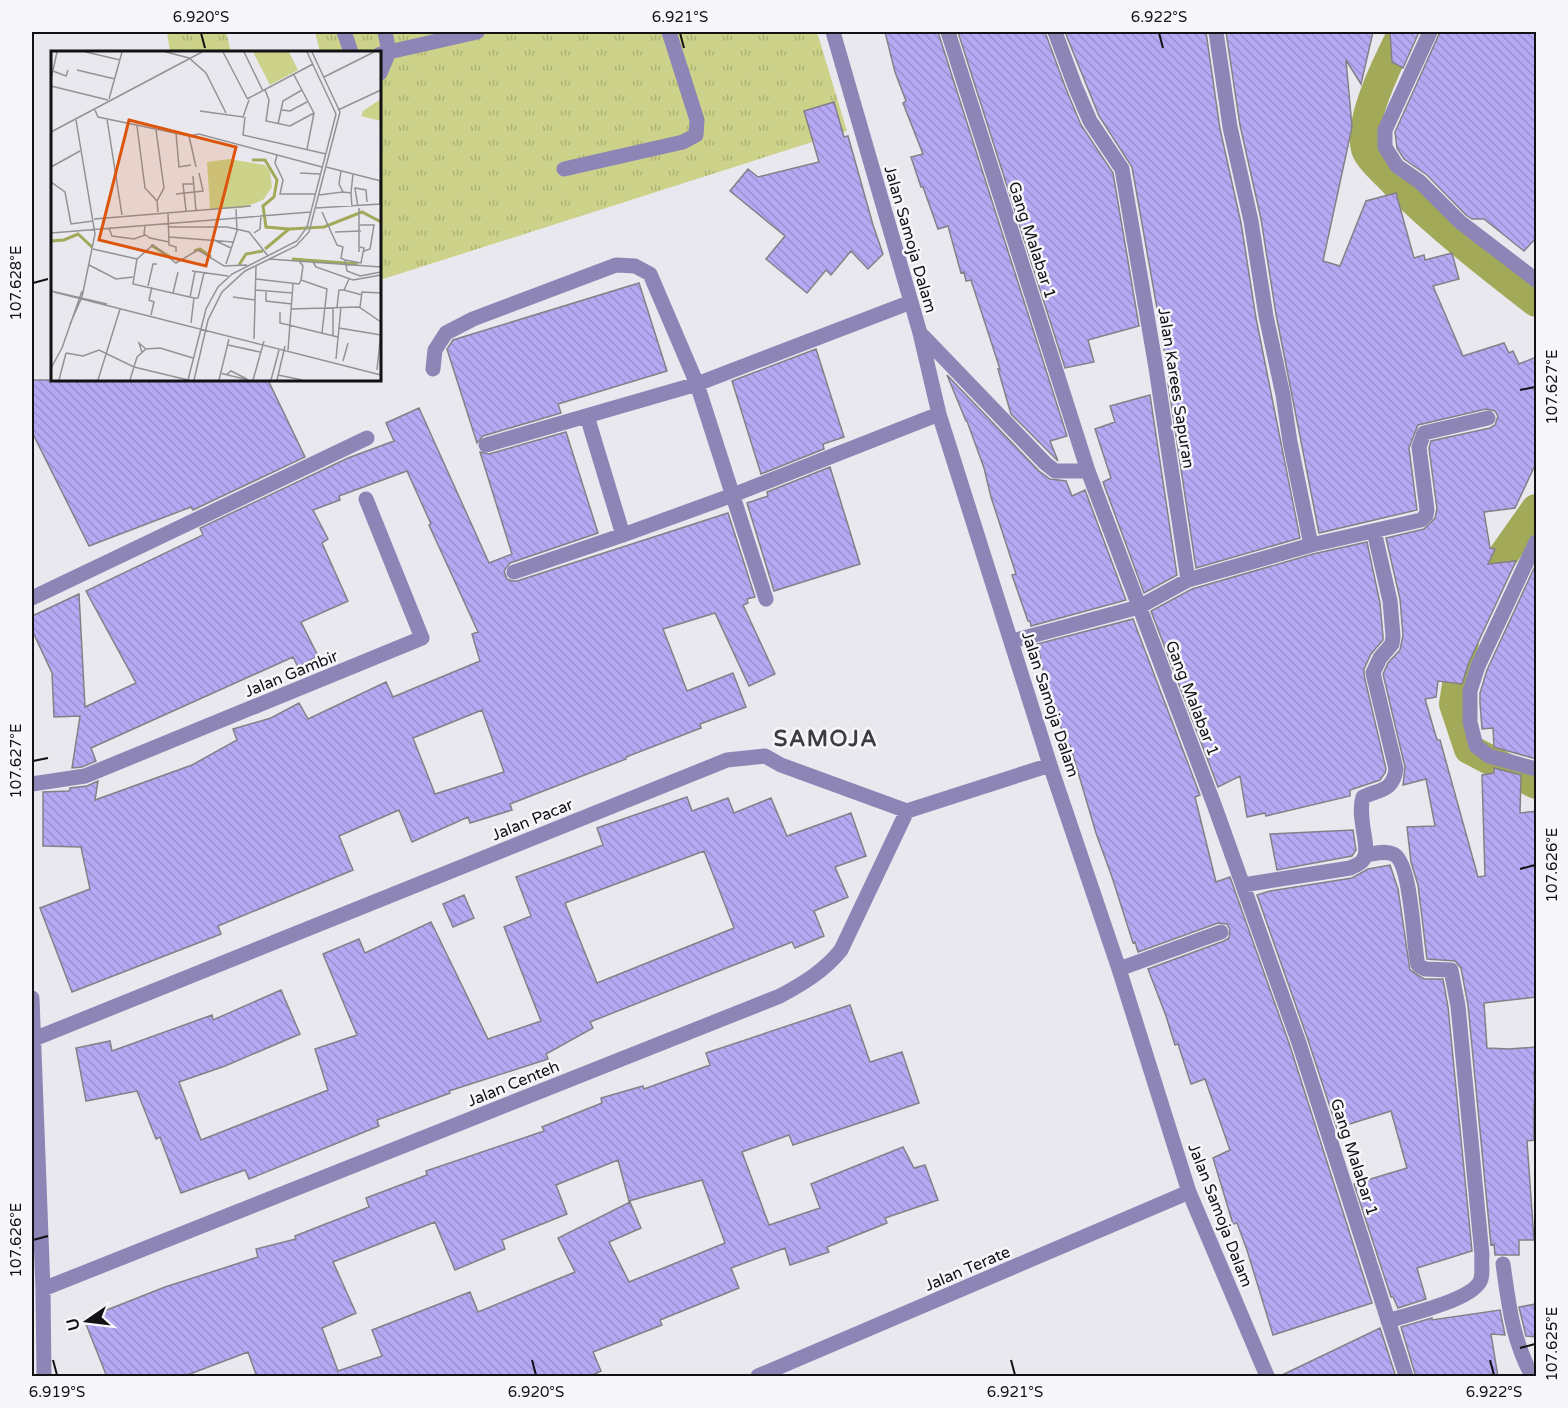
<svg xmlns="http://www.w3.org/2000/svg" width="1568" height="1408" viewBox="0 0 1568 1408" font-family="'Varela Round',sans-serif">
  <style>
    .grass { fill: url(#grass-tufts) }
    .lines { fill: none; stroke-linecap: round; stroke-linejoin: round }
    .canal { stroke: #a2a958; stroke-width: 30 }
    .building { fill: url(#building-back-hatch); stroke: #828187; stroke-width: 1.5; fill-rule: evenodd }
    .minor { stroke: #8e85b7; stroke-width: 15 }
    .ticks { fill: none; stroke: #121113; stroke-width: 2 }
    .labels { text-anchor: middle; stroke-width: 5; stroke-linejoin: round; paint-order: stroke }
    .street-label { font-size: 16px; fill: #121113; stroke: #f6f6fb }
    .district-label { font-size: 22px; font-weight: bold; letter-spacing: 1.5px; fill: #3d3c40; stroke: #f6f6fb }
    .inset-river { fill: none; stroke: #a2a958; stroke-width: 3 }
    .inset-road { fill: none; stroke: #939296; stroke-width: 1.5 }
    .view { fill: #dd550c; fill-opacity: 0.15; stroke: #dd550c; stroke-width: 3 }
    .inset-edge { fill: none; stroke: #121113; stroke-width: 3 }
    .neatline { fill: none; stroke: #121113; stroke-width: 2 }
    .ticks-label { font-size: 15px; text-anchor: middle; fill: #121113 }
  </style>
  <defs>
    <pattern id="grass-tufts" width="24" height="20" patternUnits="userSpaceOnUse" patternTransform="scale(1.5)"><rect width="24" height="20" fill="#ccd289"/><path d="M3 7l-1-3M5 7V3M7 7l1-3M15 17l-1-3M17 17v-4M19 17l1-3" fill="none" stroke="#aeb375"/></pattern>
    <pattern id="building-back-hatch" width="6" height="6" patternUnits="userSpaceOnUse" patternTransform="scale(1.5)"><rect width="6" height="6" fill="#b6a8f2"/><path d="M-1 5l2 2M0 0l6 6M5-1l2 2" fill="none" stroke="#9b90cf"/></pattern>
  </defs>
  <rect width="100%" height="100%" fill="#e9e8ee"/>
  <path class="grass" d="M167,32h59l5,20h-61z
    M315,32h502l30,99 -467,149v-228h-60z"/>
  <g class="lines">
    <path class="canal" d="M1403,32c-13,26 -45,88 -37,117 4,11 22,26 30,35 45,44 91,80 140,118
      M1481,600l12,-30 43,-61
      M1464,642l-10,62 15,45 67,35"/>
  </g>
  <path class="building" d="M885,32h53l129,404 -17,5 8,20 -47,-47 -13,-45h2l-29,-89 -5,1 -2,-9 -3,1 -13,-47 -10,3 -15,-42h-2l-10,-30 12,-3 -20,-51 3,-2 -11,-29z
    M958,32h87l21,57 15,36 32,48 26,153 -51,14 6,22 -29,6z
    M1065,32h141l14,97 21,94 15,95 44,220 -104,30 -28,-185 2,-1 -38,-215 -33,-51z
    M1226,32h147l-12,52 -15,-24 6,67 -29,134 17,5 26,-65 30,-8 18,65 10,-3 1,5 27,-7 7,26 -26,7 30,70 41,-13 5,10 4,-2 6,13 17,-7v106l-21,45 -31,4 6,36 5,1 -7,15 28,-3 -47,101 -7,22 -24,-3 -2,16 -11,2 12,41h3l38,137 7,-1 -3,-101 12,-2v-5l27,7 -1,38 16,-2v186l-52,6 3,45 22,1 27,-2v24l-2,1 2,32h-2v36l-7,1 7,99h-15v15h-24l-1,-11 -3,1 -23,-240 -7,-37 -6,-7 -28,-2 -9,-74 -7,-23 -4,-35 28,-1 -9,-47 -23,6 2,-18 -22,-93 5,-11 12,-13 3,-15 -3,-36 -14,-61 38,-9 11,-11 2,-9 -8,-61 2,-7 59,-13 5,-3 3,-9 -3,-5 -9,-2 -68,16 -9,23 8,62 -98,23 -43,-219 -15,-95 -21,-94z
    M1390,32h29l-16,36 -11,-6z
    M1440,32h96v206l-12,13 -40,-32h-12l-6,-4 -39,-40 -23,-16 -7,-11 -2,-16z
    M834,102l10,35 4,-1 25,89 10,29 -15,15 -17,-18 -20,24 -5,-5 -19,23 -41,-34 19,-23 -55,-45 18,-22 10,8 61,-15 -15,-51z
    M639,283l28,88 -109,33 3,9 -78,23 -6,7 -30,-94 6,-9z
    M816,349l28,88 -21,7 1,5 -63,25 -29,-93z
    M947,375l92,96 11,8 16,2 6,15 13,-6 41,110 -95,26 -1,-5h-2l-16,-46 4,-1 -25,-77 -7,-29 -17,-47h-1z
    M32,380h236l37,77 -112,53 -2,-3 -102,39 -57,-114z
    M1150,395l27,180 -33,18 -41,-111 8,-4 -16,-49 20,-7 -5,-16z
    M419,408l70,155 23,-9 -32,-102 9,2 77,-22 32,101 -88,30 -6,8 3,8 5,2h5l211,-68 27,84 -8,2 1,4 -5,2 32,69 -26,12 -34,-73 -52,16 24,62 46,-18 13,34 -46,17 1,4 -75,29v2l-116,45 2,6 -42,13 -2,-6 -56,25 -13,-32 -60,26 14,34 -135,56 3,8 -149,58 -32,-84 50,-19 -9,-42 -38,-1v-54l26,-1 1,-3 17,-2 11,-5 -3,19 97,-35 45,-25 -4,-11 38,-11 28,-15 9,16 78,-37 7,15 87,-36 -8,-27 6,-2 -49,-107 2,-1 -24,-53 -68,25 1,4 -27,10 15,29 -6,4 26,58 -47,21 17,34 -20,11 -5,-10 -202,91 5,13 -14,6 -10,1 8,-52 -26,1 -2,-44 -20,-43v-14l47,-22 6,113 51,-24 -50,-92 117,-56 -3,-7 148,-70 46,-17 -8,-18zM482,710l22,62 -69,22 -22,-56z
    M830,467l30,97 -86,27 -27,-88 21,-7 -1,-4z
    M1367,542l13,61 3,33v4l-12,14 -7,15v6l22,94 -1,4 -5,7 -30,10v6l-84,20 -1,-3 -18,4 -7,-41 -22,11 -67,-176 41,-22 121,-35z
    M1536,564v195l-42,-12 -1,-19 -11,1 -2,-26v-10l7,-23z
    M1133,619l67,176 -5,2 21,85 14,-5 60,169 82,257 -99,32 -26,-85 -10,-27 -4,1 -20,-66 17,-8 -25,-71 -14,5 -13,-40 -3,1 -9,-29 -18,-47 76,-28 5,-3 1,-9 -3,-5 -9,-1 -80,29 -3,-10 -2,1 -21,-66 -16,-44 -26,-88 -3,1 -21,-64 -9,-38z
    M687,797l5,14 36,-13 6,15 37,-15 16,38 64,-23 15,43 -31,11 13,30 -34,14 10,25 -29,12 -3,-6 -202,80 3,6 -47,26 2,5 -99,32 1,2 -73,27 2,6 -130,53 -4,-9 -64,23 -21,-56 -4,2 -19,-48 -51,10 -10,-53 34,-7 2,10 100,-36 1,5 68,-30 19,44 -75,32 -46,16 22,58 127,-50 -13,-41 42,-14 -34,-81 36,-15 6,14 66,-31 57,117 53,-18 -37,-94 27,-11 -15,-39 87,-32 -6,-17zM704,851l30,77 -137,55 -32,-80z
    M1353,830l3,20 -4,6 -75,14 -7,-36z
    M1390,865l8,24 12,81 14,9h19l5,28 24,244 -55,17 9,31 -28,9 -5,-11h-2l-37,-113 53,-16 -16,-57 -54,17 -29,-88 -51,-145 13,-4 82,-13 16,-9z
    M464,895l10,23 -21,9 -10,-23z
    M850,1005l20,57 32,-10 17,51 -126,42 -4,-10 -47,17 27,73 51,-17 -9,-24 92,-37 11,21 11,-3 13,35 -53,18 2,5 -60,24 2,5 -39,13 -5,-17 -54,20 8,20 -79,32 2,5 -69,27 8,19 -13,6h-331l-9,-25 -66,25h-75l-23,-58 81,-32 93,-30 -2,-8 40,-10 -1,-3 74,-29 -3,-9 61,-23 -1,-4 118,-40 -2,-4 60,-24 -1,-5 42,-12 1,3 66,-24 -4,-12zM618,1160l11,41 73,-21 23,63 -96,39 -20,-40 32,-14 -11,-26 -72,36 17,34 -97,40 -8,-20 -98,38 10,26 -44,15 -16,-43 34,-15 -23,-51 102,-40 20,48 50,-21 -3,-9 65,-26 -11,-29z
    M1536,1304v33l-10,-1 -7,-29z
    M1500,1310l5,25 -14,-1 7,43h-82l-15,-50 31,-9v2z
    M1380,1328l16,49h-118z"/>
  <g class="lines">
    <path class="minor" d="M344,32l7,20
      M833,32l87,301 19,81 111,351 69,204 70,223 78,184
      M948,32l140,439 127,336 84,236 107,333
      M1055,32l20,54 15,35 32,48 34,199 32,212
      M1216,32l14,95 21,94 15,95 17,79 7,47 21,103
      M1430,32l-45,98v17l12,19 23,16 40,40 76,58
      M380,54l97,-22
      M380,73l9,-21 -4,-20
      M564,169l119,-27 13,-7 1,-15 -28,-88
      M920,333l125,130 10,8h33
      M433,369l2,-19 11,-17 27,-14 143,-54 19,1 15,8 47,110 69,215
      M587,416l36,119 110,-40 206,-81
      M486,445l211,-61 214,-82
      M1536,542l-58,124 -8,25v31l6,24 13,10 47,13
      M514,572l109,-37
      M32,598l335,-160
      M1012,641l127,-34 49,-27 123,-35 110,-25 5,-5 1,-5 -8,-63 5,-14 64,-15
      M32,784l53,-8 337,-138 -56,-139
      M1366,855c8,-1 19,-5 27,-1 19,7 20,91 25,111l7,4 26,1 7,36 24,249c-1,7 1,17 -1,24 -6,21 -73,35 -93,42
      M1243,885l107,-17c6,-3 12,-4 15,-12 4,-13 -8,-39 -2,-59 18,-8 30,-6 33,-28l-23,-96 7,-15 12,-14 1,-8 -3,-35 -16,-70
      M1119,969l102,-37
      M32,998l11,291 1,87
      M34,1039l693,-279 38,-4 16,9 126,46 143,-46
      M1503,1264c6,42 9,74 29,112
      M43,1289l737,-293c24,-13 44,-25 61,-46l66,-139
      M758,1376l431,-184"/>
  </g>
  <path class="ticks" d="M201,33l4,15M680,33l4,15M1159,33l4,15M33,283l15,-4M1520,390l15,-3M33,761l15,-3M1520,869l15,-4M33,1240l15,-4M1520,1348l15,-4M53,1360l4,15M532,1360l4,15M1011,1360l4,15M1490,1360l4,15"/>
  <g class="labels">
    <g class="street-label">
      <text transform="translate(911 239) rotate(74)" y="6">Jalan Samoja Dalam</text>
      <text transform="translate(1033 240) rotate(72)" y="6">Gang Malabar 1</text>
      <text transform="translate(1177 388) rotate(81)" y="6">Jalan Karees Sapuran</text>
      <text transform="translate(291 673) rotate(-22)" y="6">Jalan Gambir</text>
      <text transform="translate(1193 698) rotate(69)" y="6">Gang Malabar 1</text>
      <text transform="translate(1051 704) rotate(72)" y="6">Jalan Samoja Dalam</text>
      <text transform="translate(532 819) rotate(-22)" y="6">Jalan Pacar</text>
      <text transform="translate(513 1083) rotate(-22)" y="6">Jalan Centeh</text>
      <text transform="translate(1355 1157) rotate(72)" y="6">Gang Malabar 1</text>
      <text transform="translate(1221 1215) rotate(69)" y="6">Jalan Samoja Dalam</text>
      <text transform="translate(967 1268) rotate(-23)" y="6">Jalan Terate</text>
    </g>
    <g class="district-label">
      <text x="826" y="746">SAMOJA</text>
    </g>
  </g>
  <g transform="translate(51 51)">
    <rect width="330" height="330" fill="#e9e8ee"/>
    <path d="M330,48v22l-20,-5 2,-5zM178,108l36,6 5,7 2,15 -9,13 -21,8 -32,1 -3,-47z" fill="#ccd289"/>
    <path d="M202,1h36l9,18 -28,15z" fill="#ccd289"/>
    <path class="inset-river" d="M201,109h13l12,20 -3,17 -11,9 3,21 23,2M238,178l35,-2 38,-15 19,10M0,190l13,-1 14,-6 14,13M100,194l19,12M214,198l24,-20M143,200l6,-2 11,8M241,208l66,5M188,214l7,-11 17,-3"/>
    <path class="inset-road" d="M35,1l34,8M115,1l23,6 17,15 20,40M172,1l24,46M193,1l19,39M26,19l38,9M2,20l13,5 2,-6M243,24l20,38 -7,36M273,26l50,-25M0,28l6,-27M0,35l57,14M214,39l4,10 -3,21 24,5 24,-13M58,48l13,-47M196,48l66,-35M44,59l3,7 91,19 10,-2 123,33M231,59l8,1 17,-9M287,59l43,-20M149,60l43,6 6,-17M194,66l-2,18 83,19M56,68l15,96M227,73l5,-23 19,-11M86,75l8,62 12,13M105,79l8,58 -7,13 1,11M0,81l151,-80M125,82l3,34 12,-2M138,85l7,31M226,104l-2,8 8,17 -3,14h35M0,116l29,-16M275,116l55,14M249,122l20,1M142,125l3,35M0,131l14,10 6,32 22,-3M291,141l9,1 1,14M300,142l2,-19M125,143l27,-3 -4,-18M268,144l24,-3 -4,-8 2,-13M329,153v-23M307,156l-3,-19 11,2 1,12M265,157l65,-4M308,157v44M135,160l-3,-27h10M117,161l1,33 7,2v5M271,161l15,33 6,2 -2,11 4,2 2,11 13,5 21,-4M43,168l157,-13M309,174h14l-4,24 -6,2M94,175l-1,8 6,4 19,4M118,176h58l22,5 19,24M58,177l3,8 22,3 11,-4M284,181l26,-1M0,182l260,-21M203,182l6,-4 1,-14M118,186l64,5M163,189l17,8M42,198l44,10M218,208l112,8M294,209l16,3 3,-15 -4,-1M248,210l4,5 -2,14 26,9 -5,44M262,211l3,5 37,13 28,-5M175,213l11,-33 -1,-22M38,214l27,14 17,-2M141,220l36,5M205,228l43,5 2,-4M97,235l5,-22h4M205,239l36,3M293,239l18,5M0,240l56,13M215,240v10l26,3M3,241l327,83M122,242l5,-21M139,246l5,-25M182,246l22,3M143,247l-61,-14 4,-25 16,-14 23,18 22,-13 26,16 23,-1M286,256l2,-17h5l5,-11M309,256l2,-15 19,1M240,258l68,-2 22,15M229,261v11l58,14M100,264l3,-13 -5,-2 3,-13M140,272l3,-25h4l6,-25M19,273l12,-27 13,-63 -19,-114M288,277l42,7M282,285v-29M203,288l2,-73M177,294l32,7M237,299l5,-66M91,301l-3,-9 7,6M15,302l17,3 16,-6 35,17 54,13M285,308l5,-52M292,310l5,-18M0,317l11,-20 20,-57M326,319l4,-39M169,322l28,7M175,324l5,-4 16,8M227,324l24,5M8,329l7,-27M47,329l22,-71M79,329l7,-23 9,-8 14,-1 33,10M137,329l18,-71 12,-22 14,-13 65,-33 10,-14 29,-113 -29,-62M143,329l14,-60 14,-28 23,-21 51,-25 13,-14 31,-120 -28,-60M168,329l10,-41M202,329l11,-39M220,329l8,-30M226,329l8,-34"/>
    <path class="view" d="M78,69l107,27 -30,119 -107,-26z"/>
    <rect width="330" height="330" class="inset-edge"/>
  </g>
  <rect width="1568" height="1408" fill="none" stroke="#f6f6fb" stroke-width="66"/>
  <g transform="translate(87 1321) rotate(256)" stroke="#f6f6fb" stroke-width="4.5" paint-order="stroke">
  <path d="M0-4.5L10 22L0 15L-10 22Z" fill="#121113"/>
  <text y="-9" font-size="16" font-weight="bold" text-anchor="middle" fill="#121113">U</text>
  </g>
  <rect x="33" y="33" width="1502" height="1342" class="neatline"/>
  <g class="ticks-label">
    <text x="201" y="22">6.920°S</text>
    <text x="680" y="22">6.921°S</text>
    <text x="1159" y="22">6.922°S</text>
    <text transform="translate(16 283) rotate(-90)" y="5">107.628°E</text>
    <text transform="translate(1552 387) rotate(-90)" y="5">107.627°E</text>
    <text transform="translate(16 761) rotate(-90)" y="5">107.627°E</text>
    <text transform="translate(1552 865) rotate(-90)" y="5">107.626°E</text>
    <text transform="translate(16 1240) rotate(-90)" y="5">107.626°E</text>
    <text transform="translate(1552 1344) rotate(-90)" y="5">107.625°E</text>
    <text x="57" y="1397">6.919°S</text>
    <text x="536" y="1397">6.920°S</text>
    <text x="1015" y="1397">6.921°S</text>
    <text x="1494" y="1397">6.922°S</text>
  </g>
</svg>
